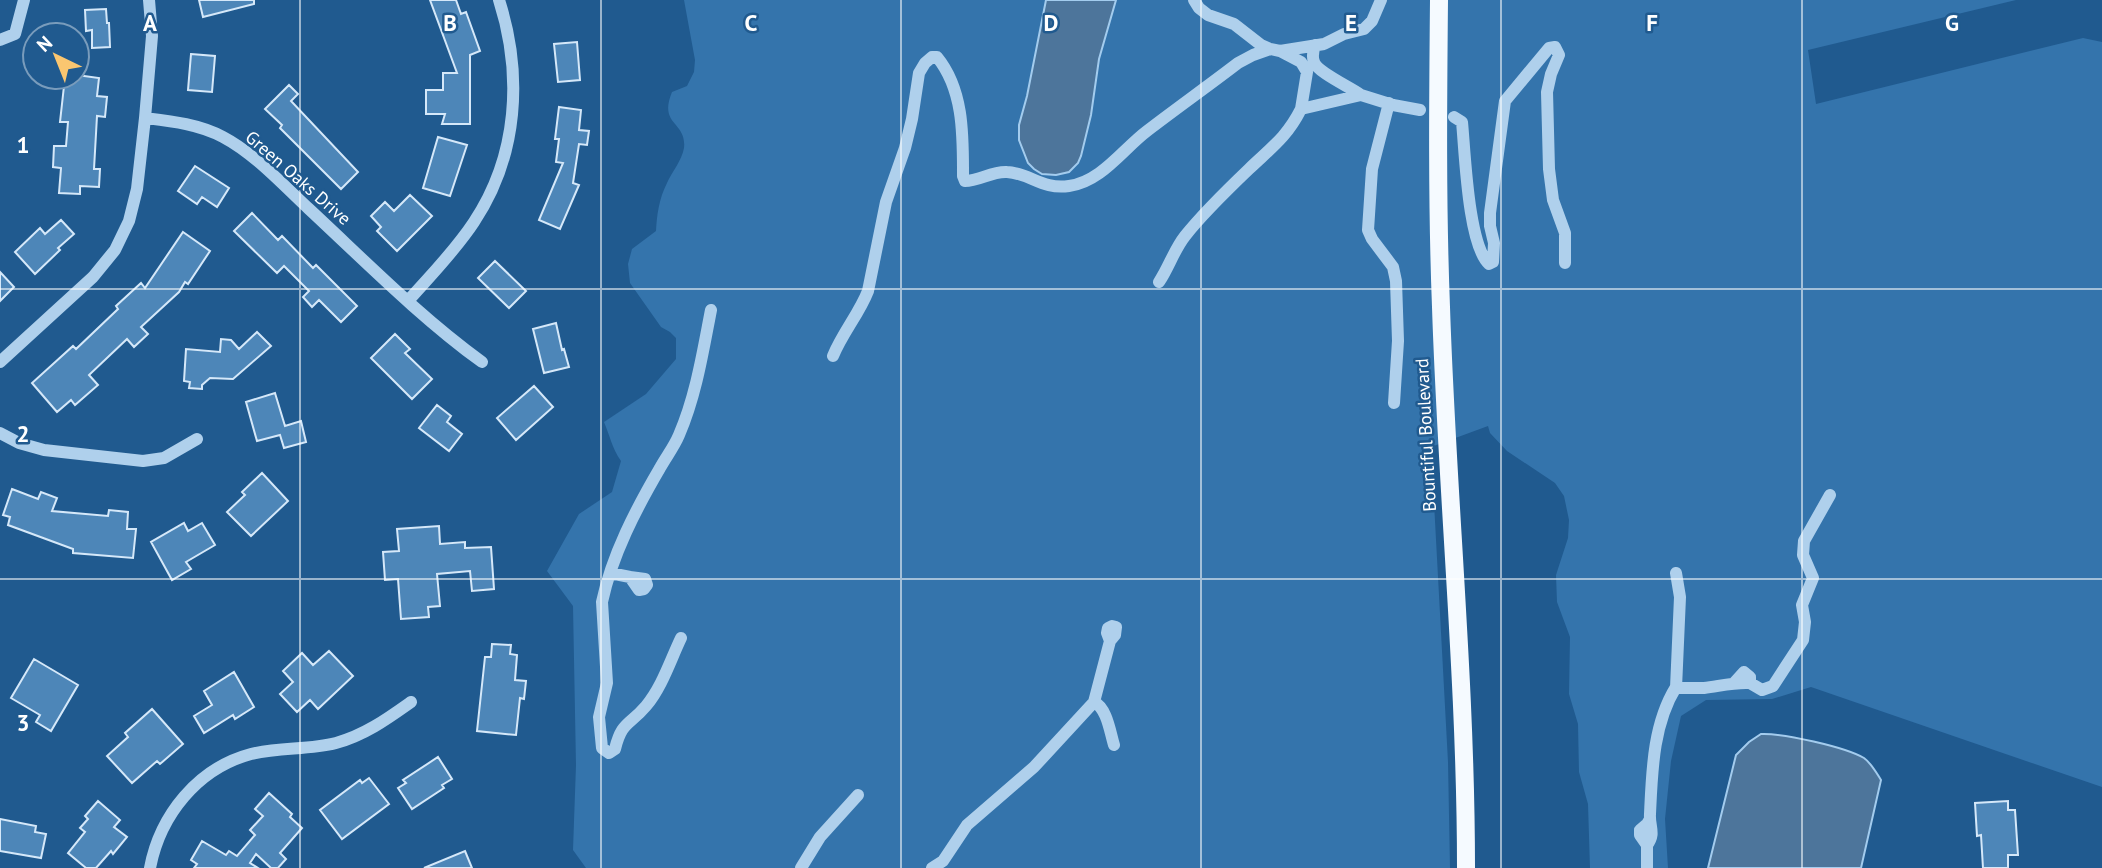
<svg xmlns="http://www.w3.org/2000/svg" width="2102" height="868" viewBox="0 0 2102 868" font-family="'PT Sans',sans-serif">
  <style>
    .green { fill: #3474ac }
    .water { fill: #4d759b; stroke: #a3ccee; stroke-width: 2 }
    .building { fill: #4d86b8; stroke: #d5e8f9; stroke-width: 2 }
    .lines { fill: none; stroke-linecap: round; stroke-linejoin: round }
    .minor { stroke: #afd0ec; stroke-width: 12 }
    .major { stroke: #f5faff; stroke-width: 18 }
    .grid { fill: none; stroke: #fff; stroke-width: 2; stroke-opacity: 0.55 }
    .labels { text-anchor: middle; stroke-width: 5; stroke-linejoin: round; paint-order: stroke }
    .street-label { font-size: 18px; fill: #fff; stroke: #205a8f }
    .grid-label { font-size: 23px; text-anchor: middle; font-weight: bold; fill: #fff; stroke: #205a8f; stroke-width: 5; stroke-linejoin: round; paint-order: stroke }
  </style>
  <rect width="100%" height="100%" fill="#205a8f"/>
  <path class="green" d="M684,0h1332l-208,50 8,54 267,-66 19,4v745l-291,-100 -39,12 -66,1 -25,16 -10,45 -6,58 3,49h-78l-2,-64 -9,-32 -1,-48 -9,-30 1,-57 -13,-35 -1,-27 12,-37 1,-18 -5,-24 -9,-13 -48,-32 -17,-18 -2,-7 -57,21 17,315 2,106h-864l-13,-18 3,-85 -3,-159 -26,-35 32,-57 33,-22 9,-31c-9,-13 -11,-25 -17,-39l42,-28 30,-35v-21l-6,-6 -9,-5 -31,-44 -2,-19 4,-15 24,-18c1,-17 3,-32 11,-48 5,-11 15,-23 17,-35 3,-27 -26,-22 -12,-56l15,-6 7,-14 1,-12z"/>
  <path class="water" d="M1046,0h70l-17,59 -8,56 -10,41 -3,7 -9,9 -13,3 -14,-1 -8,-5 -6,-6 -9,-23v-15l8,-29z
    M1761,734c22,-1 84,13 103,24 7,5 12,14 17,22l-20,88h-153l28,-113 13,-13z"/>
  <path class="building" d="M199,0h55v4l-51,13z
    M430,0h26l5,14 5,-2 14,39 -10,4v69h-28l3,-10h-19v-24h17v-17h14z
    M106,9l1,14h2l1,24 -18,1v-18l-6,1 -1,-21z
    M577,42l3,38 -22,2 -4,-38z
    M191,54l24,2 -3,36 -24,-2z
    M77,75l22,3 -2,18 10,1 -2,20 -8,-1 -3,53h6l-1,18 -19,-1v8l-21,-1 2,-25 -8,-1 1,-21h12l2,-24h-8l5,-45h12z
    M289,85l9,9 -7,7 67,71 -17,17 -61,-61 2,-3 -17,-16z
    M559,107l22,3 -2,20 10,1 -2,14 -8,-1 -6,39 6,2 -19,44 -21,-9 24,-57 -7,-1 3,-23h-4z
    M438,137l29,8 -17,51 -27,-8z
    M195,166l34,22 -12,19 -15,-10 -5,7 -19,-13z
    M410,195l22,21 -35,35 -20,-20 4,-4 -10,-11 14,-14 9,9z
    M252,213l26,27 4,-4 31,32 3,-3 41,41 -16,16 -22,-22 -7,7 -9,-10 6,-6 -25,-25 -7,7 -43,-42z
    M61,220l13,14 -16,14 2,2 -25,24 -20,-22 25,-24 5,6z
    M183,232l27,19 -22,33 -3,-2 -6,10 -38,35 7,7 -14,13 -7,-8 -38,36 9,10 -23,20 -4,-5 -14,12 -25,-29 41,-37 3,3 42,-40 -2,-3 25,-23 4,5z
    M495,261l31,30 -17,17 -31,-30z
    M0,272l14,15 -14,14z
    M556,323l6,27 2,-1 5,18 -25,6 -11,-44z
    M257,332l14,14 -38,33 -23,-1 -8,7v4l-13,-1 1,-6 -6,-1 2,-32 34,3 1,-13 10,1 8,9z
    M395,334l15,15 -5,4 27,26 -20,20 -41,-41z
    M534,386l19,21 -37,33 -19,-22z
    M275,393l10,33 16,-5 5,21 -22,6 -4,-13 -23,6 -11,-39z
    M437,405l14,11 -4,6 15,12 -13,17 -30,-23z
    M262,473l26,28 -37,35 -24,-24 18,-17 -3,-3z
    M12,489l26,10 3,-7 16,6 -5,13 56,5 1,-6 19,2 -1,17h9l-3,29 -60,-5v-4l-65,-24 2,-8 -7,-2z
    M184,523l4,8 14,-8 13,22 -29,17 5,7 -19,11 -21,-38z
    M439,526l1,18 25,-2v6l26,-1 3,42 -22,2 -2,-20 -33,3 3,32 -12,1 1,10 -28,2 -3,-40 -13,1 -2,-28 16,-1 -2,-22z
    M492,644l19,1 -1,9 7,1 -2,25 11,1 -2,18 -4,-1 -4,37 -39,-4 8,-74h6z
    M329,651l24,25 -35,33 -8,-9 -13,12 -17,-18 13,-12 -10,-11 19,-18 11,12z
    M34,659l44,26 -27,46 -15,-9 4,-7 -29,-17z
    M234,672l20,35 -19,12 -2,-4 -29,18 -10,-17 18,-11 -8,-14z
    M152,709l31,35 -23,20 -3,-3 -25,22 -25,-27 21,-19 -3,-4z
    M438,757l14,22 -10,6 2,3 -32,21 -14,-21 8,-5 -3,-3z
    M369,778l20,26 -47,35 -22,-29 40,-30 2,3z
    M269,793l23,21 -2,3 12,11 -22,25 6,6 -8,9h-7l-15,-14 -6,9 8,5h-64l3,-4 -6,-4 11,-19 24,14 3,-4 8,5 18,-21 -5,-5 13,-14 -8,-7z
    M98,801l22,19 -6,7 13,10 -14,17 -2,-3 -15,17h-10l-18,-15 17,-21 -5,-4 8,-9 -3,-3z
    M2008,801v9h7l3,45h-10v13h-25l-2,-33 -4,1 -2,-33z
    M0,819l36,7 -1,6 11,2 -5,24 -41,-7z
    M465,851l7,17h-48z"/>
  <g class="lines">
    <path class="minor" d="M1194,0l5,8 9,7 26,9 27,21 9,4 10,2 44,-7 20,-10 20,-5 8,-8 9,-21
      M0,40l15,-6 9,-34
      M1280,51l21,11 6,10 -6,37 60,-14c-11,-8 -44,-23 -47,-33 -2,-5 -1,-11 1,-17
      M1361,95l32,10 27,5
      M1389,103l-17,66 -4,61 4,9 21,28 3,14 2,60 -4,62
      M1454,117l8,5c3,30 6,123 27,142l4,-2 1,-19 -4,-17v-13l15,-112 44,-53 6,-1 4,8 -8,19 -4,18 2,77 4,31 12,33v30
      M145,118c25,3 54,6 78,19 32,17 59,47 86,72 56,52 111,108 173,153
      M1159,282c10,-15 15,-32 26,-46 19,-24 42,-46 64,-67 22,-21 38,-32 52,-60
      M408,301c22,-25 47,-50 66,-79 44,-66 49,-147 25,-222
      M833,356c10,-24 26,-42 35,-65l18,-89 19,-54 7,-29 7,-46 6,-10 7,-6h5c27,33 26,79 26,119l2,5c14,0 27,-10 42,-9 23,1 35,18 62,14 32,-4 54,-37 78,-55 30,-23 61,-45 91,-68l15,-8 17,-6
      M0,362l93,-85 22,-27 14,-29 8,-32 8,-71 7,-82 -3,-36
      M0,433l19,10 25,7 99,11 21,-3 33,-19
      M610,573l20,4 9,13 5,-1 3,-4 -2,-6 -15,-2
      M1676,573l4,24 -4,91c9,0 19,0 28,0 16,-2 30,-6 46,-5v-6l-6,-5 -10,11
      M681,638c-11,23 -19,49 -35,68 -17,20 -24,15 -31,43l-6,4 -7,-5 -3,-31 8,-34 -5,-81c10,-47 34,-93 58,-134 6,-11 14,-21 19,-33 17,-39 24,-84 32,-125
      M1110,641l5,-6 1,-8 -4,-1 -4,2 -1,5 3,8 -16,61c13,6 16,30 20,43
      M1750,683l12,7 11,-4 30,-46 2,-18 -3,-17 11,-27 -10,-23 1,-14 26,-46
      M1650,819l-3,5 -7,6v5l7,10c9,-11 2,-19 3,-31 2,-43 3,-90 26,-127
      M150,868c10,-53 48,-100 101,-114 28,-7 58,-4 85,-11 29,-8 51,-24 75,-41
      M801,868l19,-31 38,-42
      M932,868l11,-7 24,-36 67,-58 60,-65
      M1647,868v-23"/>
    <path class="major" d="M1439,0c-1,102 -2,205 2,307 6,187 25,374 25,561"/>
  </g>
  <path class="grid" d="M300,0v868M601,0v868M901,0v868M1201,0v868M1501,0v868M1802,0v868M0,289h2102M0,579h2102"/>
  <g class="labels">
    <g class="street-label">
      <text transform="translate(298 178) rotate(41)" y="6">Green Oaks Drive</text>
      <text transform="translate(1426 435) rotate(-93)" y="6">Bountiful Boulevard</text>
    </g>
  </g>
  <g class="grid-label">
    <text x="150" y="31">A</text>
    <text x="450" y="31">B</text>
    <text x="751" y="31">C</text>
    <text x="1051" y="31">D</text>
    <text x="1351" y="31">E</text>
    <text x="1652" y="31">F</text>
    <text x="1952" y="31">G</text>
    <text x="23" y="153">1</text>
    <text x="23" y="442">2</text>
    <text x="23" y="731">3</text>
  </g>
  <g transform="translate(56 56) rotate(317)"><circle r="33" fill="#205a8f" stroke="#799cbc" stroke-width="2"/>
  <path d="M0-5L12 26L0 18L-12 26Z" fill="#fac670"/>
  <text y="-10" font-size="19" font-weight="bold" text-anchor="middle" fill="#ffffff">N</text>
  </g>
</svg>
